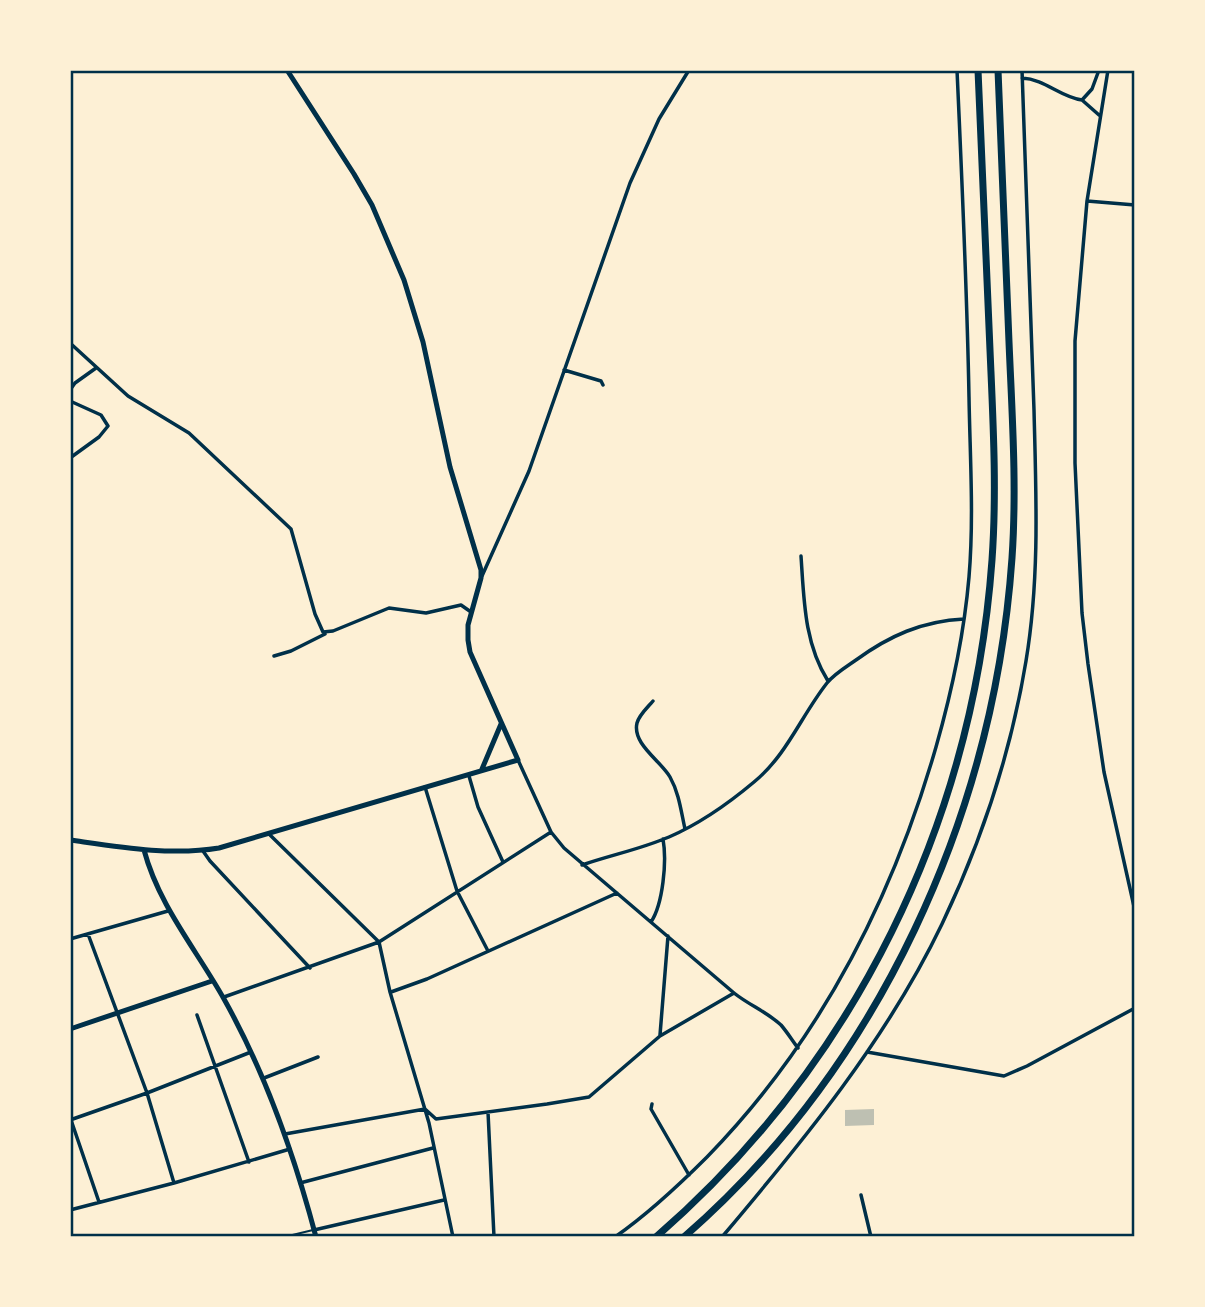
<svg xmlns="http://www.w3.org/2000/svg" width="1205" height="1307" viewBox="0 0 1205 1307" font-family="'Fira Sans Condensed',sans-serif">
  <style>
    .building { fill: #bec0b2 }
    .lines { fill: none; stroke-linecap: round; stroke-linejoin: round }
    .service { stroke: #003049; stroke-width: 2 }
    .minor { stroke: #003049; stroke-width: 3.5 }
    .tertiary { stroke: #003049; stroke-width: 5 }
    .motorway { stroke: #003049; stroke-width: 7 }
    .neatline { fill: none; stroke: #003049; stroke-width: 2.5 }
  </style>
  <rect width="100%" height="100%" fill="#fdf0d5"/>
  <path class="building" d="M874,1109v16l-29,1v-16z"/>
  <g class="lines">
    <path class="service" d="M284,1237l29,-7"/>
    <path class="minor" d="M1108,70l-21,131 -12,140v122l7,150 6,51 16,108 31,139
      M1022,78c23,1 38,19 60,22l10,-11 7,-19
      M1082,100l17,15
      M1087,201l48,4
      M70,343l58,53 61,37 102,96 24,85 8,18 10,-1 56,-23 37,5 35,-8 10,7
      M564,370l37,11 2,4
      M70,390l5,-7 21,-15
      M70,401l31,14 7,11 -9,11 -29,21
      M801,556c3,43 3,87 27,125
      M482,576l47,-105 101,-288 29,-64 30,-49
      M274,656l17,-5 34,-17
      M653,701c-5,6 -14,14 -16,22 -5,21 24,38 33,54 9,16 11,34 15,52
      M518,760l33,72 13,16 170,145c15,12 33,19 47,32 6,7 11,15 17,23
      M469,776l9,31 25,55
      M425,787l32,104 31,60
      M269,834l110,108 11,50 39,131 24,114
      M203,851l7,10 100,107
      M582,865c29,-10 59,-16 87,-28 30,-13 60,-34 85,-55 33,-27 47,-66 73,-99 7,-9 19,-16 29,-23 33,-24 66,-39 108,-41
      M651,922c12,-18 16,-61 12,-83
      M88,934l59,159 27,90
      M70,939l98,-28
      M391,992l36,-13 190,-86
      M224,997l155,-55 172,-110
      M197,1015l52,147
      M660,1035l8,-99
      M867,1052l137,24 23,-10 108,-58
      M264,1078l54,-21
      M652,1104l-1,5 38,66
      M488,1112l6,125
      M70,1117l29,85
      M70,1120l77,-27 104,-41
      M285,1134l140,-25 11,10 111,-15 42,-7 71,-61 74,-43
      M300,1183l133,-35
      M861,1195l10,42
      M70,1210l104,-27 116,-34
      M314,1230l130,-30
      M615,1237c33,-23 63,-51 92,-80 112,-115 185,-257 229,-410 16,-56 28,-112 33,-170 5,-60 1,-120 0,-180 -2,-109 -7,-218 -12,-327
      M722,1237c82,-97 165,-198 220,-313 40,-84 69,-172 84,-263 14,-84 10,-168 8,-251 -3,-114 -8,-227 -12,-340"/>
    <path class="tertiary" d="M482,769l19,-45
      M70,840c49,7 100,16 149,8l299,-88 -48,-108 -2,-12v-15l13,-47v-8l-31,-103 -27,-125 -19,-62 -32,-75 -18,-31 -67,-104
      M144,850c15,56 52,99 80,149 42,75 70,155 92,238
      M70,1029l142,-48"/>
    <path class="motorway" d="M656,1237c199,-173 317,-414 336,-677 5,-70 1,-140 -2,-210 -4,-93 -8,-187 -12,-280
      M684,1237c195,-170 310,-422 328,-679 5,-72 0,-144 -3,-216 -4,-90 -7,-181 -11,-272"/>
  </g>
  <rect width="1205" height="1307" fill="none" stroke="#fdf0d5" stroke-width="144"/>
  <rect x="72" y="72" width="1061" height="1163" class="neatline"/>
</svg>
